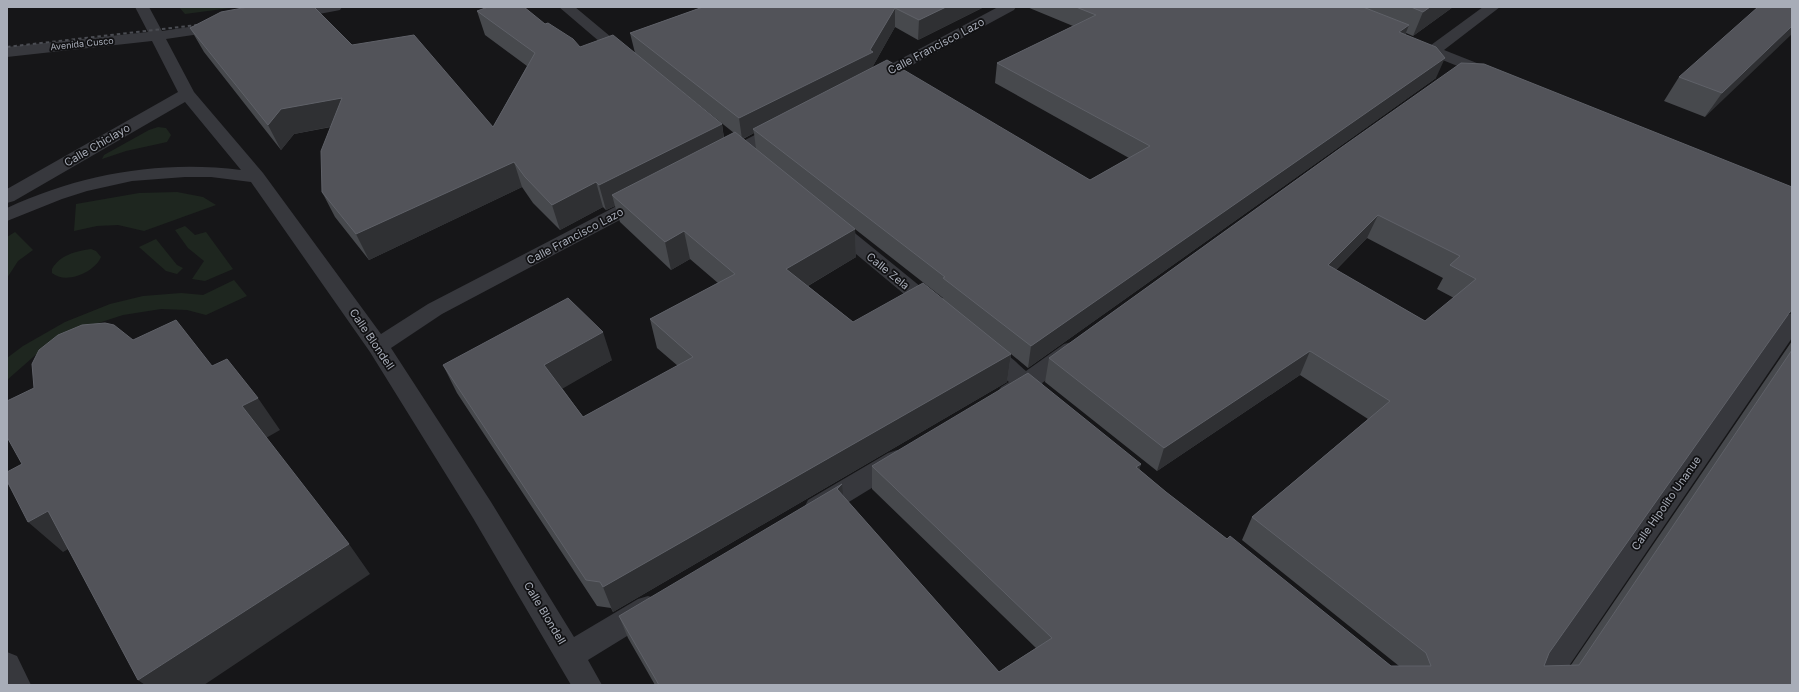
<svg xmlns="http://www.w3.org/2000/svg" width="1799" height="692" viewBox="0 0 1799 692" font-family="Inter,sans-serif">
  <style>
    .green { fill: #1e261f }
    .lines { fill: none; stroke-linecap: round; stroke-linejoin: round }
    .minor { fill: #37383d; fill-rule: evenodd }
    .rail { stroke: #4a4c52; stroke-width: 2; stroke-dasharray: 3.5 3; stroke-linecap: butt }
    .wall { fill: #47494d; fill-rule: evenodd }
    .shaded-wall { fill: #2f3033 }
    .building { fill: #525359; stroke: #5f6168; fill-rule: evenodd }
    .labels { text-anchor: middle; stroke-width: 3.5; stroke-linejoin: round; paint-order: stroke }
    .far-street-label { font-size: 9px; fill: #a8adb8; stroke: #111113 }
    .street-label { font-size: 11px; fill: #a8adb8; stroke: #111113 }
  </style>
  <rect width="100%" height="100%" fill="#161618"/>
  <path class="green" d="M179,7h59l-53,7z
    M158,127l8,1 5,7 -4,7 -41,9 -24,8 2,-4 45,-25z
    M177,192l26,5 13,8 -72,26 -26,-6 -21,1 -23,5 2,-27 63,-11z
    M185,226l10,9 11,-3 27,37 -28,12 -13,-2 12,-18 -16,-13 -13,-18z
    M15,232l18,18 -15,11 -11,17v-41z
    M156,239l21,26 6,3 -6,6 -11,-3 -27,-24z
    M91,249l5,2 5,6c-6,15 -35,28 -49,16v-4c8,-14 24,-18 39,-20z
    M234,280l13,16 -41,19 -19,-5 -26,-1 -38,6 -40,13 -43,23 -33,29v-22l16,-12 42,-24 45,-18 33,-8 38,-3 22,2z"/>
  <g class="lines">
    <path class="minor" d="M135,7h14l13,24 60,-9 5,2 3,3 -3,3 -61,9 28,53 69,81 118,161 47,-30 208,-108 7,-2 7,2 2,4 -2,4 -208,110 -51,34 100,154 83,135 64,-38 10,-3 10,3 4,9 -4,9 -70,43 14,25h-31l-98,-167 -103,-166 -119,-170 -40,-5h-26l-53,4 -45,10 -25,8 -55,22v-13c74,-34 153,-48 234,-38l-56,-68 -171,99 -7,2v-14l171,-97 -26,-51 -145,16v-10l141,-15z
      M311,7h31l-2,3 -5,1 -48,9 -5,-1 -2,-3 2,-3z
      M559,7h16l60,50 -2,3 -6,2 -6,-2z
      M998,7h18l-2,3 -135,73 -6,2 -6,-2 -2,-3 2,-3z
      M1483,7h17l-56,43 53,21 2,3 -2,3 -6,2 -6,-2 -75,-30 -3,-3 3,-3 5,-2 16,6z
      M782,123l6,1 3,4 -3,4 -58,30 -6,1 -6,-1 -3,-4 3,-4 58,-30z
      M833,219l7,2 102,83 4,5 -4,5 -7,2 -7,-2 -102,-85 -3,-4 3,-4z
      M1792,313v25l-236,347h-32l5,-10 255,-359z
      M1072,342l8,2 3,6 -3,6 -38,27 6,9 -3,6c-8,3 -13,2 -20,-3l-16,7 -8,-3 -4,-6 4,-6 8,-5 -31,-25 -3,-6 3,-6c18,-5 35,15 48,26l38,-27z
      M897,450l9,3 3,7 -3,7 -80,49 -9,3 -9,-3 -4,-8 4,-8 80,-47z
      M7,652l10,4 14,29h-24z"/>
    <path class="rail" d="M7,47l199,-23"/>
  </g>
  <path class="wall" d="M703,7h281l-66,33 -23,-13 -22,39v1l217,113 39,-22 -134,-75 2,-20 76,-37 -46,-19h426l-40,29 -7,-3 -1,2 31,43 -408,290 -17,-14 -4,28 -394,230 -2,-4 -14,-2 -140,-213 -14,-28 169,-5 -50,28 21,29 95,-51 -21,-18 -7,-29 68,-36 -28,-24 -19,11 -51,-48 -5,-16 -9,4 -3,-3 -43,23 -27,-27 -11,-16 -153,73 -34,-43 -13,-25 9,-65 -37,7 -13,16 -77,-98 -14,-24 303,99 34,-61 -42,-31 -8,-24 68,13 35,23 55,6 -5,-20zM644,61l90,72 -10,5 -2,-14zM754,133l2,16 -13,-10zM846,222l97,76 -1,1 -89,23 -45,-36 48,-29 -1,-28z
    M1792,7l-87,110 -41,-16 15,-24z
    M1342,147l450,165 -3,1 -240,340 -5,13 27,-1 221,-324v344h-1137l-27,-47 -9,-22 224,-120 156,176 37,-24 -164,-159v-23l269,-2 -2,5 27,23 61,47 164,127h8l-157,-126 10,-23 116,-98 -68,-44 -143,96 -112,-89 4,-24zM1367,238l76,40 -6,11 17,9 -29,23 -89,-51z"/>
  <path class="shaded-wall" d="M946,7h38l-66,33 1,-20z
    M1430,7h23l-40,29 10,-24z
    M895,8v19l-22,39v6l-120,57 1,4 -12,6 -3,-21 131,-68z
    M1409,25l-8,20 -2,-13z
    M1792,26v8l-87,83 17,-24z
    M1445,58l-9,20 -408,290 3,-22z
    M342,98l12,24 -60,12 -13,16 -13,-25 13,-16z
    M722,124l3,25 -113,46 3,11 -9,4 -7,-25z
    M514,162l8,25 -153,73 -13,-26z
    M596,182l7,25 -43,23 -8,-25z
    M1378,215l-11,23 -49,50 10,-23z
    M855,229l1,28 -67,40 -3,-28z
    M684,231l6,28 -19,11 -6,-28z
    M603,332l9,28 -57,33 -11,-28z
    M1310,351l-10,24 -143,96 7,-23z
    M1011,354l-4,28 -394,230 -10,-25z
    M258,398l22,32 -14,8 -24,-32z
    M1141,464l-7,23 2,-20z
    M842,484l2,22 -7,-17z
    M48,511l33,31 -18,10 -35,-30z
    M349,544l21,30 -166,111h-59l-7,-5z"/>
  <path class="building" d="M248,7h66l38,38 62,-10 79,92 42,-74 -58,-42 11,-4h36l21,17 3,-1 25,16 7,8 33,-12 109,89 -123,61 -3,-3 -44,23 -27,-28 -11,-15 -158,72 -34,-42 -1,-41 21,-53 -61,11 -13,16 -78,-97 31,-16z
    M703,7h243l-27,13 -24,-12 -25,42 3,2 -134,66 -109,-85z
    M1076,7h287l46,18 -10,7 37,15 9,11 -414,288 -88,-68 2,-1 -192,-148 134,-69 203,120 60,-34 -153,-83 99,-48z
    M1411,7h19l-7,5z
    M1758,7h34v19l-70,67 -43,-16z
    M1461,63l23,1 308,123v122l-243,344 -5,13 35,-1 213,-315v335h-1133l-40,-69 223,-132 -5,5 162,183 53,-34 -180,-172 156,-93 113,91 -5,3 30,25 61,47 3,-3 161,130h40l-5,-13 -174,-136 138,-116 -80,-50 -146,97 -115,-90 293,-211zM1378,215l82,41 -10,9 26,14 -51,42 -97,-56z
    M735,132l120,97 -69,40 67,53 70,-39 88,71 -408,233 -3,-5 -14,-2 -143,-215 125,-67 35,34 -59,33 39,52 110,-60 -43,-38 85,-45 -51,-43 -19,11 -53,-47z
    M176,320l36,46 15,-7 31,39 -16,8 107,138 -211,136 -90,-169 -20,11 -21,-41v-9l15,-8 -15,-27v-36l27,-13 -2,-24 7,-14 19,-15 24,-10 23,-2 9,2 19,15z"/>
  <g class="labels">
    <g class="far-street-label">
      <text transform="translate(82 44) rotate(-6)" y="3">Avenida Cusco</text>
    </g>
    <g class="street-label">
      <text transform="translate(936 46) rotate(-28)" y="4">Calle Francisco Lazo</text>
      <text transform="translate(97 145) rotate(-30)" y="4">Calle Chiclayo</text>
      <text transform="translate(575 236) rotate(-28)" y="4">Calle Francisco Lazo</text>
      <text transform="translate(888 271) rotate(39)" y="4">Calle Zela</text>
      <text transform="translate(372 339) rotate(56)" y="4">Calle Blondell</text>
      <text transform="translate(1666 503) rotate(-55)" y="4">Calle Hipolito Unanue</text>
      <text transform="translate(545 613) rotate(59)" y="4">Calle Blondell</text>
    </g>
  </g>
  <rect width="1799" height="692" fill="none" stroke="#a8adb8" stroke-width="16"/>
</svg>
